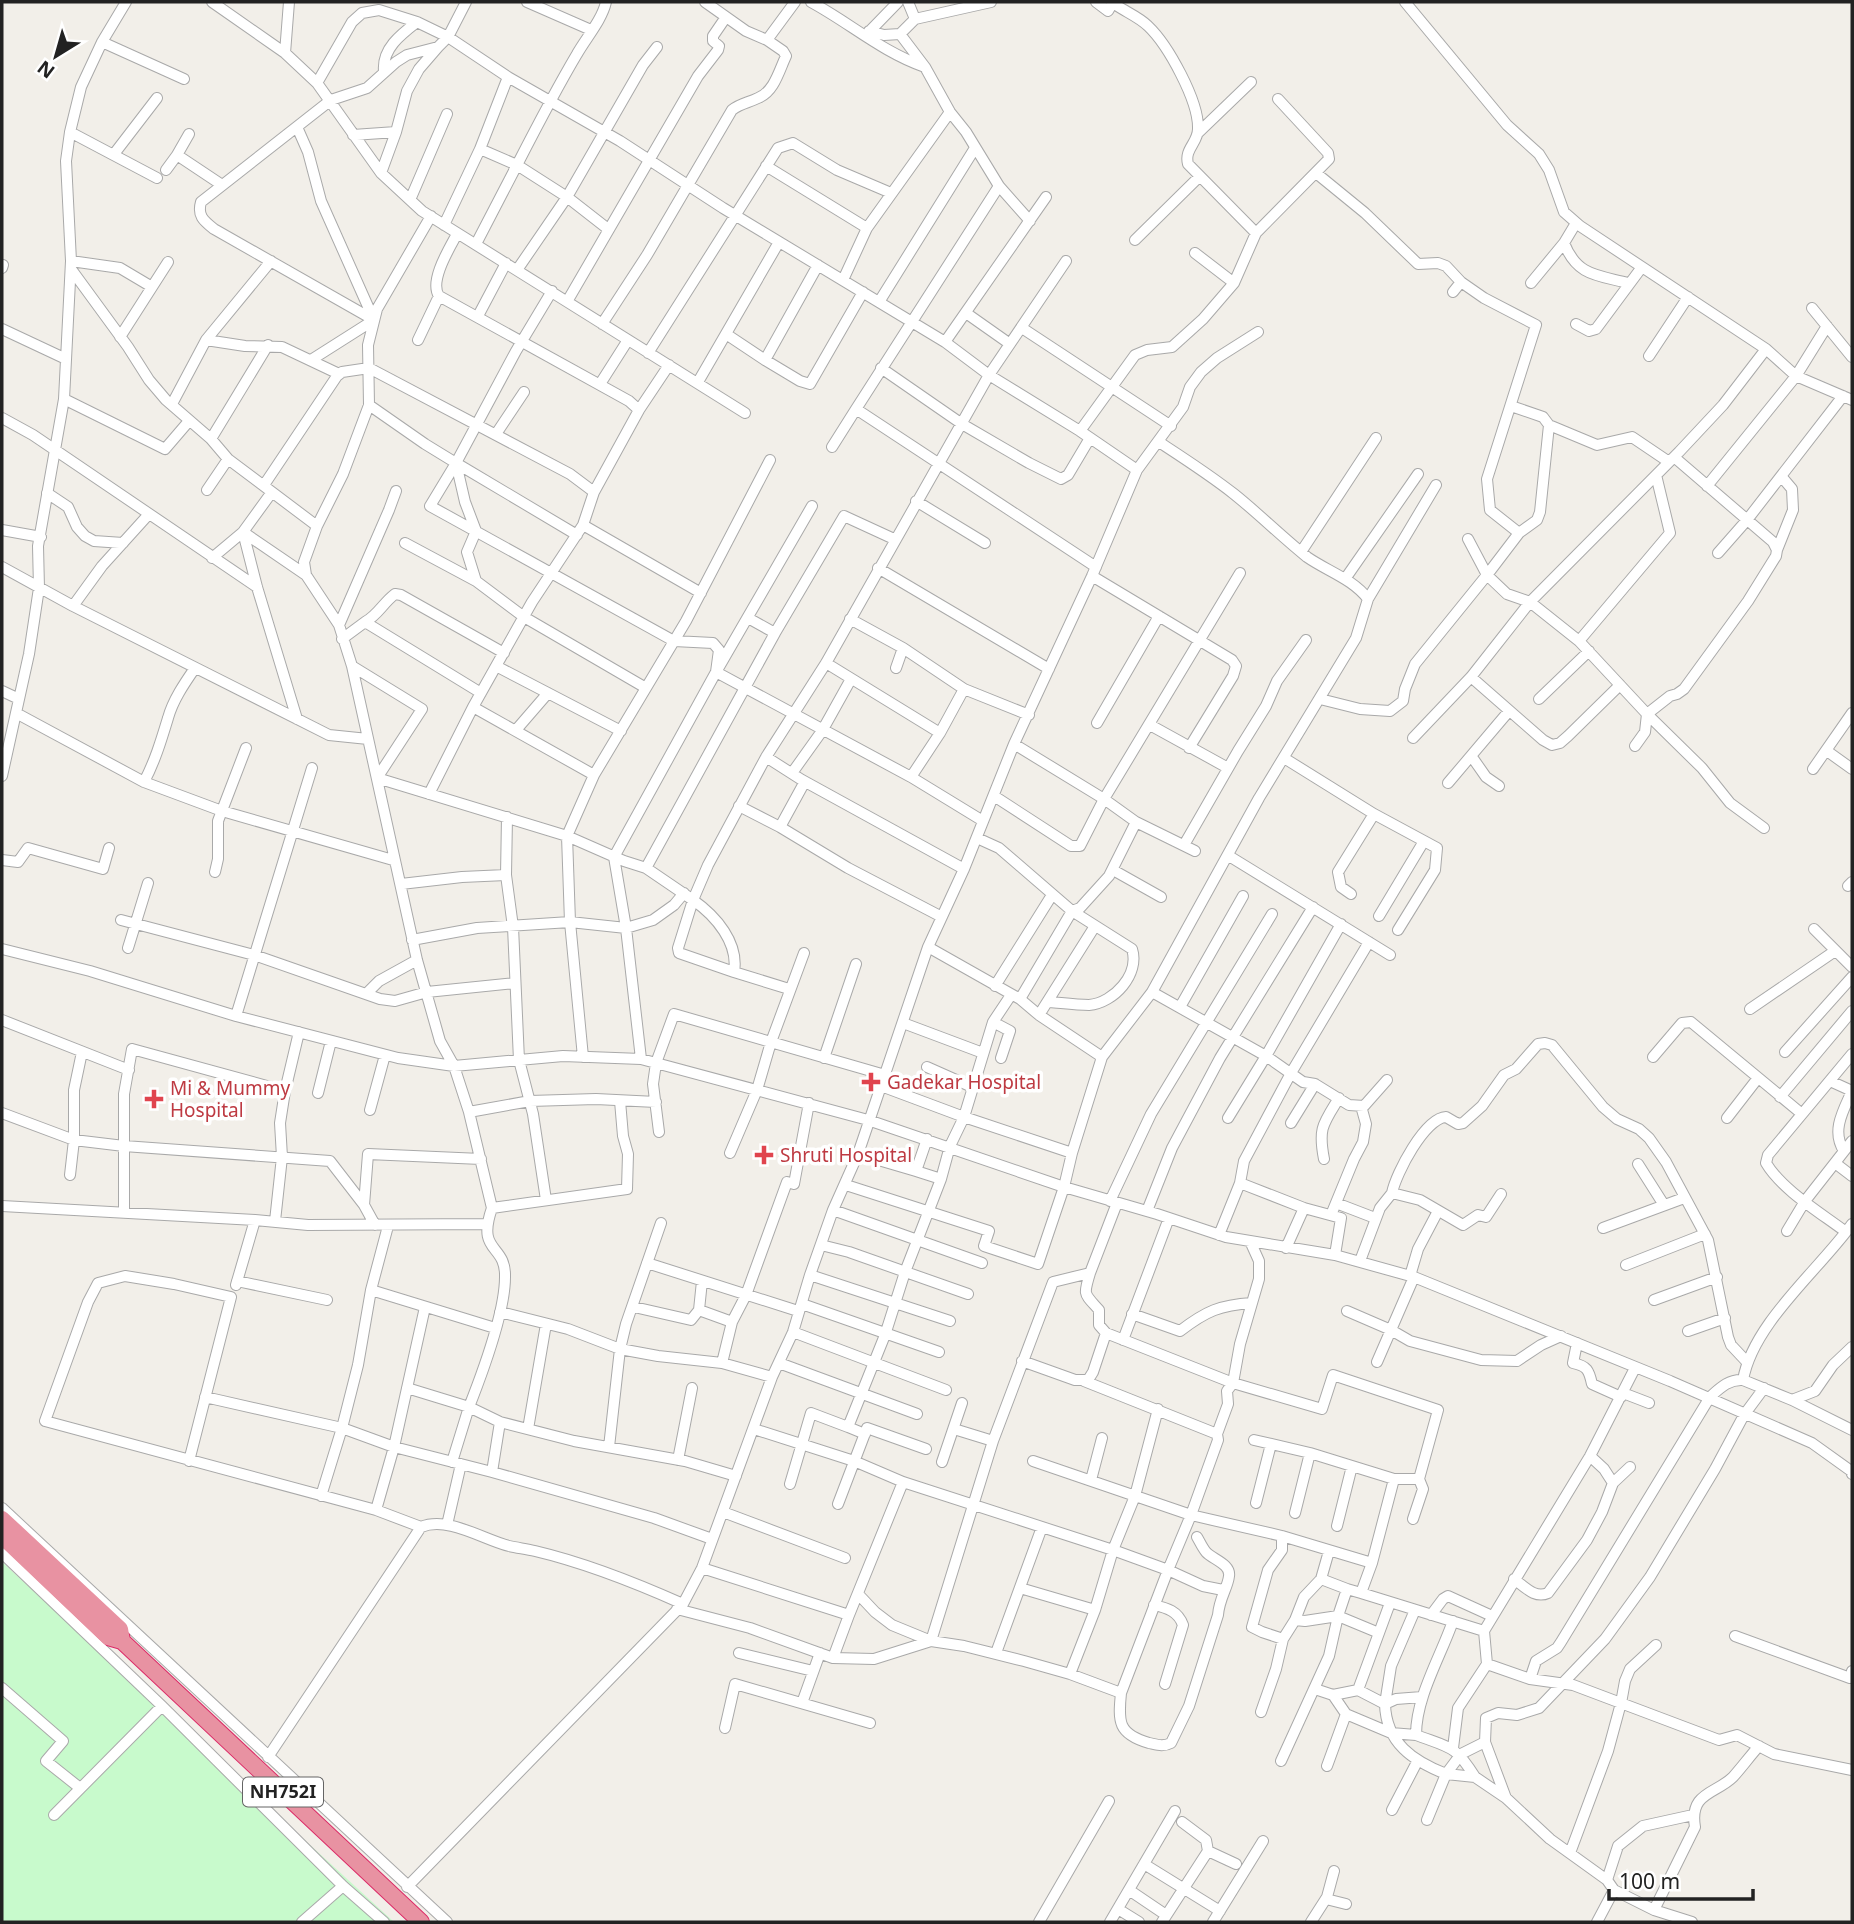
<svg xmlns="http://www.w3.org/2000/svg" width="1854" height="1924" viewBox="0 0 1854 1924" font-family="'Noto Sans',sans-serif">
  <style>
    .park { fill: #c8facc }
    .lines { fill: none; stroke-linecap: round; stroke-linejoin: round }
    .minor-casing { stroke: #a9a9a9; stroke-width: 12 }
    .highway-casing { stroke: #dc2a67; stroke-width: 18 }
    .minor { stroke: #fff; stroke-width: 10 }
    .highway { stroke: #e892a2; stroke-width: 16 }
    .health-dot { fill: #e0444e; stroke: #fff; stroke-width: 2.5 }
    .labels { text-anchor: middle; stroke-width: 7; stroke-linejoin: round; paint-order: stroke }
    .shield { fill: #fff; stroke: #646464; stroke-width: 2 }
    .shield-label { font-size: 18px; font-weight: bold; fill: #222 }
    .health-label { font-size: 19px; fill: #be3a42; stroke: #fff; text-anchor: start }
  </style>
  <rect width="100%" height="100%" fill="#f2efe9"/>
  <path class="park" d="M2,1562l392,360h-392z"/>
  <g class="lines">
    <g class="minor-casing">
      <path id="minor" d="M212,2l73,51 32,30 64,90 41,38 323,202
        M527,2l64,28
        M705,2l41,29 21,9 28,-38
        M811,2c39,21 71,50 114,65
        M908,2l7,17
        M1096,2l12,9 4,-7 4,1c10,7 23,12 32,21 20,19 51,75 50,103 0,14 -14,20 -10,35l68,69
        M1405,2l102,123 32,29 10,16 15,42 16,14 186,123 30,27 56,24
        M869,31l15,4 16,-1 15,-15 76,-17
        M900,34l25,33 25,45 16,20 33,54 31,35
        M866,35l32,-33
        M102,42l82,37
        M285,53l4,-51
        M384,71c-2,-22 16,-36 33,-49
        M508,77l-28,72 37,16c19,-37 38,-74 60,-111 9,-16 25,-34 29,-52
        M317,83l35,-61 10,-9 17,-3 38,12 31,15 60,40 112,64 103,67 222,134 44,33 91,56 57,39 -45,106 -78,168 -50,125 -36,78 -70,207 -25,56 -23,65 -17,57 -21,45 -70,191 -19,36 -276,283
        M297,127l11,25 13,49 53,119
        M70,132l87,46
        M1198,133l53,-51
        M353,135l43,-3
        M114,154l43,-56
        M177,155l12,-21
        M766,166l101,62
        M166,170l11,-15 45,30
        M381,173l15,-41 11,-41 12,-22 19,-22
        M1316,173l49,40 53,51 20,-1 8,3 15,16
        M999,186l-143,223 240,158
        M410,200l37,-86
        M1576,223l-12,20c13,33 33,32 64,40
        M444,225l36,-76
        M457,234c-8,15 -28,47 -18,62l190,105 10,9
        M1135,240l64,-63
        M476,244l41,-79 50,32 41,32
        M1195,253l39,30
        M71,261l49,7 32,19
        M818,265l-53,95 35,21 10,3 53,-92
        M2,268l1,-3
        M71,269l57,78 21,33 17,20 45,39 17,20 89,67
        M517,270l50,-73 76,-132 14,-18
        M843,280l24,-52 83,-116
        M1531,283l33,-40
        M1453,292l8,-10 23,16 52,27 -49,154 3,31 29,23 -32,42 -19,-36
        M568,300l130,-224 20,-26 1,-4 -6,-5v-5l13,-19
        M879,302l96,-154
        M1812,308l40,49
        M966,313l44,31
        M478,316l28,-53
        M374,320l-160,-91c-10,-8 -17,-13 -13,-27l130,-102 36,-12 29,-26 11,-7 31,-8 10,-10 18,-35
        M602,324l45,-69 85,-145c9,-7 16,-7 26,-12 16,-6 21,-27 28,-42l-3,-5 -16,-11
        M1576,324l13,7 7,-2 46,-62
        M1022,328l149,98
        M2,329l64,30
        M726,334l39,26
        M120,337l48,-75
        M206,340l65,-79
        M418,340l21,-44
        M945,342l101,-145
        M648,353l130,-205 15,-5 44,27 54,23
        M1649,356l39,-59
        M311,360l63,-40
        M881,368l81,56 67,39 32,16 7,-4 22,-37
        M698,382l81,-140
        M600,384l28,-44
        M64,399l101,50 24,-28
        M172,404l34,-64 39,6 37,1 57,27
        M369,405l-1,-60 9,-36 54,-93
        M1511,406l32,11 6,8 -9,87 -3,8 -18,13
        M2,418l31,17 224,152
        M1549,425l48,20 35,-8 37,25
        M1080,431l55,-76 12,-5 25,-3 31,-28 31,-36 22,-50 73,-74 -1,-6 -50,-54
        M496,434l28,-42
        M211,439l57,-94
        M832,447l24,-38
        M456,463l121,72
        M1137,470l46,-63 7,-20 11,-15 16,-14 41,-26
        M264,485l73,-109 5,-4 27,-4 201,106 24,18
        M1707,486l89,-110 31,-50
        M207,490l21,-31
        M272,492l-29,40 14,55 40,132
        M47,493l21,14 9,20 8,9 9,5 29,2
        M916,501l69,42
        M583,525l118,68
        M2,530l39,7
        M405,543l71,38 48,36 122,71
        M1777,550l16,-40 -1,-21 -11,-13
        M1301,552l75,-114
        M1718,553l29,-33 96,-124
        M212,558l31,-26 63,43
        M2,567l71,39 256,129 39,4
        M878,568l171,101
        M1092,576l140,84 4,6 -3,10 -44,72
        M1345,579l73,-105
        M476,581l-9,-29 9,-21 -11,-29 -9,-39 60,-112 36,-60
        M1368,599l68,-114
        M73,606l29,-40 47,-52
        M748,618l27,15 69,-117 50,23
        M850,619l53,29 61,41 65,26
        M365,622c13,-7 18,-19 30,-28l6,1 103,58
        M339,625l50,-115 7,-19
        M342,639l23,-17 116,71
        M1579,641l91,-108 -14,-58
        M826,663l114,70
        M352,666l70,43 -45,69 190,58 57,25 22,7 47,32 -15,48 1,5 55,19c5,-29 -18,-56 -41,-72l15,-35 58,-108 60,-94 163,-288 77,-114
        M496,666l125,65
        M896,668l7,-20
        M716,672l3,-22 -6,-7 -39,-2 -244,-135 26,-43 -31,-19 -56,-39 -26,69 -26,52 -13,36 2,13 33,50 13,41 65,294 23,81 14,25 15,46 23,96c-16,46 14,35 13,69 0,35 -23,97 -36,130l31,15 74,19 111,20 51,15
        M716,672l195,105 72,44
        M1471,677l72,63 9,5 8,-2 8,-7 52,-51
        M2,691l17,8
        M1320,699l40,10 30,2 13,-10 2,-12 10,-25 72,-89 20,19 23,8 149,-150 44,-47 43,-56
        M1539,699l50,-48
        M473,707l121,68
        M16,713l128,69 78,29 171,49
        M1097,723l62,-107
        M1150,725l78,43
        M516,730l32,-37
        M1413,738l58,-61 59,-75 49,39 68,73 55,54 28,35 34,25
        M1014,744l90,55 32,23 -27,54 -29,32 -8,3 -52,88
        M1635,746l10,-14 2,-18 23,-18 7,-2 7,-5 64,-88 28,-45 1,-6 -4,-8 -99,-85
        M1827,751l25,18
        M766,757l36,23 162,89
        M1472,757l14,20 13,9
        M1284,758l90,56 63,34 -2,22 -37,60
        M1813,769l39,-56
        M792,773l30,-42 29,-52
        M2,776l27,-122 10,-66 -1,-42 26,-147 7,-138 -5,-100 4,-29 11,-45 21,-45 24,-40
        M911,777l29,-44 24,-44
        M144,782c11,-21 17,-41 24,-64 5,-18 16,-34 27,-50
        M1448,783l61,-72
        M429,794l44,-87 59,-105 51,-77 11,-33 45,-82 30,-45
        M994,796l77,50h9l24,-47 136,-226
        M739,806l41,21 68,41 92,48
        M507,817l-1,58 7,52 6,133 14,54 13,86
        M1136,822l59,29
        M780,827l23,-42 -1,-5
        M977,838l22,10 73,63 60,38c8,25 -18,54 -43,56 -13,0 -27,-2 -39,-3
        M1184,845l54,-94 28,-45 11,-25 29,-41
        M1229,856l161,99
        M2,860l16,2 10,-14 75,21 6,-21
        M646,868l129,-235
        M1113,870l48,27
        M215,872l3,-13v-38l28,-73
        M401,884l61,-7 44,-2
        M1848,886l4,-4
        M1351,894l-10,-7 -3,-15 36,-58
        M1379,916l45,-75
        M121,920l133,35 126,44 15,2 32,-9 88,-9
        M1814,929l38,38
        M412,940l65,-12 93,-6 56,6 27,-8 21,-15 10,-12
        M928,947l92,52 19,16 56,-89
        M128,948l20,-65
        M2,949l88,22 146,45 162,42 56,8 109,-10 78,3 227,61 196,67 93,27 69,23 109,18 79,22 256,104 142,62 39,28 1,3
        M734,972l55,17
        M995,986l57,-91
        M1152,992l107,-194 97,-160 12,-39c-15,-20 -41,-28 -61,-42 -25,-20 -48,-43 -73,-63 -24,-19 -49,-35 -75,-52
        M366,994l13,-13 38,-21
        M1180,1007l63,-111
        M1750,1009l85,-58
        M1039,1015l63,42
        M236,1016l76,-248
        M2,1020l127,50
        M993,1022l17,9 -9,27
        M903,1023l80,30
        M1785,1052l67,-75
        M583,1057l-13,-135 -3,-86 27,-61 92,-154 84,-161
        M1653,1057l29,-34 9,-1 111,92
        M824,1058l32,-94
        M641,1059l-15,-131 -12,-71 102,-185 96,-166
        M927,1067l45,20
        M1830,1081l22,10
        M881,1086l83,31 29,-95 18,-27
        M318,1093l13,-52
        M1780,1097l72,-86
        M370,1110l15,-55
        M469,1112l61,-11 66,-2 60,3
        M2,1113l72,27 50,6 206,15 34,44 11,20
        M1228,1118l38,-62 75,-132
        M1727,1118l31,-40
        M1291,1123l24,-39 34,21 15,1 23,-26
        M659,1132l-6,-48 3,-21 18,-49 211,61
        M1844,1151c-13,-20 -1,-40 8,-60
        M730,1153l27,-63 14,-48 33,-89
        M858,1154l58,17 11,-32
        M1324,1159c-6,-31 -1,-35 15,-61
        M1835,1163l17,13
        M1638,1164l26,41
        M916,1171l25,8
        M70,1175l4,-35v-50l8,-38
        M1240,1183l4,-22 47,-88 78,-131
        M846,1185l143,46 -5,15 54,18 26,-77 8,-34 30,-96 50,-65 114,64 37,26 12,2
        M1501,1194l-15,23 -8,-2 -15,10 -43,-25 -28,-7c4,-20 33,-75 54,-76l12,7 5,-1 19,-17 22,-31 12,-6 22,-25 7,-1 7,2 51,62 14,12 22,10 10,9 17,24 42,78 20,97 3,8 15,16
        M1110,1201l41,-87 121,-200
        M1336,1203l39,15
        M364,1205l4,-51 113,5
        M2,1206l253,14 53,5 179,-1
        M492,1208l135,-19 1,-35 -5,-18 -3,-35
        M833,1210l149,53
        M1147,1211l25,-63 48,-90 93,-151
        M124,1213v-119l8,-45 153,42
        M1331,1215l23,-56 9,-17 3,-18 -5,-18
        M275,1221l7,-64 -2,-34 5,-32 14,-59
        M388,1226l-17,64 -13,75 -16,63 52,19 98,25 162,46 58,21
        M1603,1228l81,-30
        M1787,1231l18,-30 47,-60
        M1846,1232c-25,-19 -64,-42 -80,-69l2,-8 84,-101
        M1219,1235l21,-52 64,25 37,10 -6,37
        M1250,1241l9,20v18l-19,65 -7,39 89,26 11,-34 105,35 -19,69h-25l-84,-26 -56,-13
        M821,1245l28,7 119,42
        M1286,1248l18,-40
        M1360,1261l20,-53 12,-15
        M647,1263l151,48
        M1626,1265l79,-31
        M1090,1273c-7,23 -6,20 9,37v15l7,8
        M810,1275l140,46
        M1410,1276l8,-27 20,-38
        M237,1281l90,19
        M702,1281l-3,29 33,12
        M236,1285l19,-65
        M371,1290l124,38
        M1654,1300l63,-23
        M802,1304l137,48
        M634,1307l57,13 8,-10
        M1347,1311l44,19 19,11 71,19 36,1 24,-16 20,-9
        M500,1312l68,17 52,20 38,7 64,7 50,14
        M1132,1314l48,17c26,-20 40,-26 72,-28
        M1688,1331l37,-13
        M793,1332l153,58
        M1123,1340l46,-122
        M1577,1343l-4,20c14,3 16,7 19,21l29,13
        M1022,1361l53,19h13l5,-8 13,-39 127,50 -6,8 1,13 -11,30
        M1377,1362l37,-85
        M722,1363l10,-41 14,-27 41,-113 7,2 15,-81
        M779,1363l138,51
        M1743,1380c10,-57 76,-110 109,-156
        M407,1388l62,19 -17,55
        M1623,1393l26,10
        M205,1397l137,31 -21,68
        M1792,1400l23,-9 18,-26 19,-18
        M528,1429l18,-105
        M754,1429l100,32 49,21 210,68 55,20 23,-55 91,21 90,27
        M954,1429l39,12
        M865,1434l-17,-7 37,-92 20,-63 36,-93 9,-33 14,-29 108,36
        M609,1447l11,-98 6,-25 35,-101
        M1590,1456l14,13 9,14
        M678,1460l14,-72
        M189,1461l42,-164 -57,-13 -49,-8 -27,7 -10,19 -43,119 331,89 45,17c27,-11 61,12 88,19 9,2 18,3 26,5 51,12 101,32 148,53
        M1033,1461l158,54 27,-75 -1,-6 -133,-53
        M942,1462l20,-59
        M492,1472l8,-50
        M1394,1479l-22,84 -11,30 123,38 3,33 -29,44 -5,40
        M1091,1480l11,-42
        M790,1484l21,-71 37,14
        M1256,1503l15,-59
        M838,1504l29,-76 59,21
        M2,1508l445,414
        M376,1510l18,-63 31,-140
        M723,1512l122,46
        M1295,1513l15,-60
        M1413,1519l10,-30 -4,-10
        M447,1525l14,-61
        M1337,1526l15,-60
        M1282,1536v14l-14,20 -16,57 10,5 21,7 12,-19 10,1 33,-5 41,17
        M2,1553l160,153 181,180 41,36
        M702,1568l147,47 54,-133
        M1321,1579l26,10
        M1514,1579c11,8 21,20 34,14l39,-53 15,-28 11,-29 17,-16
        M1020,1588l75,22
        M859,1595l16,17 17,13 39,16 33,5 60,15 46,13 51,19 47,-123 35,16 20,4
        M1154,1605c13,3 24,6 29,20l-18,59
        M677,1609l73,19 83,30 41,1 57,-18 62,-200 60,-159 37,-9 27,-70
        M1431,1615l12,-16 5,-3 44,20
        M1295,1620l9,-23 17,-18 8,-28
        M1484,1631l106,-175 45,-88
        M1735,1636l115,42 2,-7
        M739,1653l74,18
        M996,1653l46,-126
        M833,1658l16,-43
        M1487,1664l43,15 43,6 146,55 18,-5 37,19 78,16
        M1070,1674l25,-64 18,-60 22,-54 23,-87
        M1530,1679l6,-18 21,-13 4,-6 149,-245c10,-9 19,-18 33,-17l49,20 60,30
        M2,1688l61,53 -17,20 34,27
        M1315,1689l18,6 25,-5 27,14c1,39 28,57 61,70l-19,46
        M1358,1690l32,-87
        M1121,1693c-3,29 -3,41 28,50 9,2 14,4 22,0l18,-37 29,-91c1,-16 10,-28 11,-39 2,-12 -17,-17 -23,-24 -4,-5 -6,-10 -9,-15
        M802,1703l18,-50
        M1385,1704l6,-38 24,-56
        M1385,1704l11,-5 26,-2
        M1261,1712l15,-43 7,-30
        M1346,1714l45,19 25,2c0,-38 24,-77 37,-114
        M725,1728l10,-44 135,39
        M1416,1735c35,13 39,10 59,42
        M1485,1742l-24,12 -15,20 29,3 31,21 44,41 57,41 7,10 -17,32
        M268,1757l153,-230
        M1281,1761l48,-105 9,-40 9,-27 14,4
        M1327,1766l19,-52 -13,-19
        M1506,1798l-21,-56 1,-24 12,-5 19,2 22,-7 66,-69 45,-62 65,-108 29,-54 20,-27
        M1392,1810l25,-48
        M54,1815l108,-109
        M1208,1851l28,13
        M1570,1853l38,-102 13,-48 4,-22 5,-12 26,-24
        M1144,1864l76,47
        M1607,1880l11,-34 25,-20 50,-11
        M1129,1890l37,25
        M1614,1890l40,20 41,-83c-6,-35 21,-33 38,-50 9,-10 17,-21 26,-31
        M1326,1899l20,5
        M1118,1909l21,13
        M1654,1910l38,12
        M302,1922l41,-36
        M1039,1922l70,-121
        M1110,1922l65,-111
        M1162,1922l46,-71 -2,-11 -24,-18
        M1213,1922l50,-81
        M1311,1922l16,-25 7,-26"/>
    </g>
    <g class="highway-casing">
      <path id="highway" d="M2,1519l118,110 2,12
        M2,1536l106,101 14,4 299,281"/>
    </g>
    <use href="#minor" class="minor"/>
    <use href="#highway" class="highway"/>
  </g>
  <g class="health-dot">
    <path d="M867.5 1071.5h7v7h7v7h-7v7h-7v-7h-7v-7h7z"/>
    <path d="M150.5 1088.5h7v7h7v7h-7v7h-7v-7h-7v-7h7z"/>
    <path d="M760.5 1144.5h7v7h7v7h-7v7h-7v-7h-7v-7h7z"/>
  </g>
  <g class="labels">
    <rect class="shield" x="243" y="1777.5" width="80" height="29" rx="5"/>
    <g class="shield-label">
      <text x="283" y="1798">NH752I</text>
    </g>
    <g class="health-label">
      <text x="887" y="1089">Gadekar Hospital</text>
      <text x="170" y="1095">Mi &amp; Mummy<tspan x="170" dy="22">Hospital</tspan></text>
      <text x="780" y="1162">Shruti Hospital</text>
    </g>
  </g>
  <rect width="1854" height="1924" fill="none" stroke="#222222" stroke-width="7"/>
  <g transform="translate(56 56) rotate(217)" stroke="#ffffff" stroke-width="5" paint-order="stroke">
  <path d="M0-5L12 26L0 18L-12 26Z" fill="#222222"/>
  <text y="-10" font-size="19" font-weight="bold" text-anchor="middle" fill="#222222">N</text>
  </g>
  <path d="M1609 1889v10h144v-10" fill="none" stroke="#222222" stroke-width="3.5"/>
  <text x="1619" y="1889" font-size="21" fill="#222222" stroke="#ffffff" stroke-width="5" paint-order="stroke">100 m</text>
</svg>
